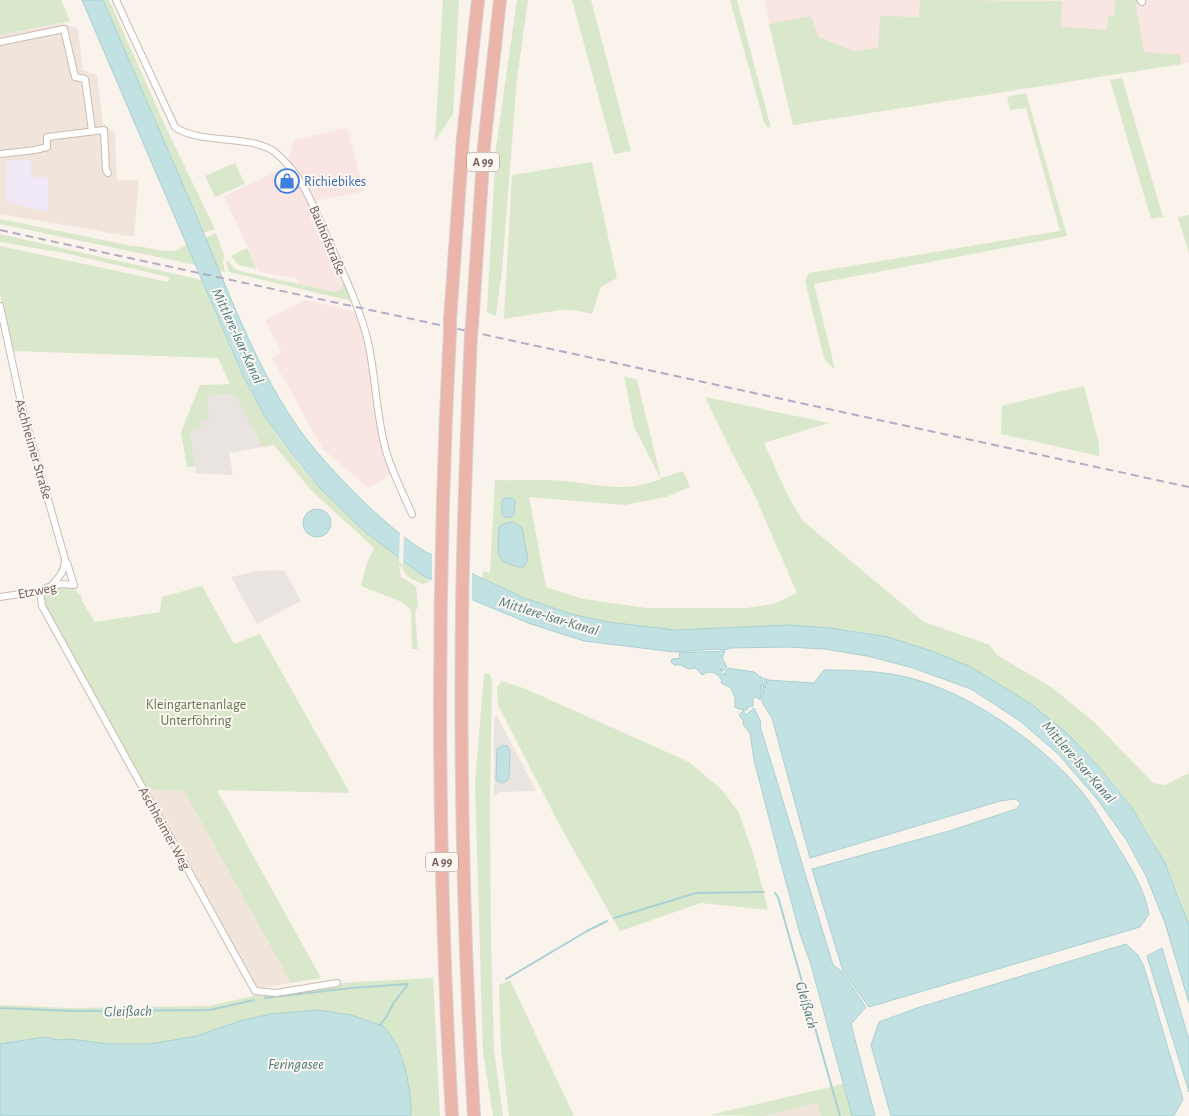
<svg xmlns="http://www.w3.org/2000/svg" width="1189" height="1116" viewBox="0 0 1189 1116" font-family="'Alegreya Sans',sans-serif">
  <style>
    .residential { fill: #f1e4db }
    .commercial { fill: #f9e5e1 }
    .industrial { fill: #eae4e0 }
    .education { fill: #f0e8f7 }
    .green { fill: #d9e7cb }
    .water { fill: #c2e1e2; stroke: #a9d0d2 }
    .pier { fill: #faf3eb }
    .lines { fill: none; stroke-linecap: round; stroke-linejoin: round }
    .stream { stroke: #a9d0d2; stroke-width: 2 }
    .street-casing { stroke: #cbbbb2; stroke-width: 8 }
    .highway-casing { stroke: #d8d1ce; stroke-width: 14 }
    .street { stroke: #fff; stroke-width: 6 }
    .highway { stroke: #ecb5ab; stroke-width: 12 }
    .rail { stroke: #b5aac4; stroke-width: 2; stroke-dasharray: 8 5; stroke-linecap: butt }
    .highway-bridge-casing { stroke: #d8d1ce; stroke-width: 14; stroke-linecap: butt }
    .highway-bridge { stroke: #ecb5ab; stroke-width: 12 }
    .labels { text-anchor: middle; stroke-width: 4; stroke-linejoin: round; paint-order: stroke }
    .shield { fill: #fdf7f2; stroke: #9c8981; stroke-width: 1 }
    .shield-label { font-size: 12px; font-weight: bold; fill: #725a51 }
    .shop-label { font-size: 14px; fill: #366cbe; stroke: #fdf7f2; text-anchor: start }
    .street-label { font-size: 14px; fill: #725a51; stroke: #fdf7f2 }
    .park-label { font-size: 14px; fill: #5c774b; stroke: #fdf7f2 }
    .water-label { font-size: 15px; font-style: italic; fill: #4a797c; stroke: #fdf7f2 }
  </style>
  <rect width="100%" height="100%" fill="#faf3eb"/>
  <path class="residential" d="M63,23l15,6 5,41 14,5 6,49 12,9 2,47h22l-5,57 -134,-23v-179z
    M146,789l38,2 107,192 -34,6z
    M817,1102l4,14h-58z"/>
  <path class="commercial" d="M764,0h425v63l-396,62z
    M347,128l17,63 -48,10 40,92 -4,8 -8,-18 -4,7 -5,2 -36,-8 -3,-6 -37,-6 -35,-76 62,-29 8,-27z
    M306,300l56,13 26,136 8,23 -28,16 -45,-39 -51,-91 10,-6 -17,-32z"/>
  <path class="industrial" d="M234,394l29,53 -34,6 4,22 -37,-2 -6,-43 11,-1v-9l6,-24z
    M284,570l17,31 -44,23 -26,-47 26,-6z
    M496,714l40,77 -36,1 -6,4v-74z"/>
  <path class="education" d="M7,160h24v17h17v35l-42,-10z"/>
  <path class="green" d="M0,0h61l9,21 -70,14z
    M103,0h6l59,132 47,97 -12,4z
    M443,0h16l-6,114 -18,27z
    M517,0h11l-11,79 -15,191 -6,46 -9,-4 9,-164z
    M572,0h19l40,151 -17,3z
    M730,0h7l34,128 -5,-2 -2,-4z
    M920,0l142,1 -1,26 46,3 1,-14h6l1,-16h20l9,52 36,3 1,9 -388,61 -24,-101 42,-8 7,21 36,14 24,-3 2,-32 39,1z
    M1122,78l41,139 -12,2 -41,-139z
    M1026,93l41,143 -253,48 21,85 -8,-6 -3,-5 -19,-77 4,-8 251,-42 -34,-123 -16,2 -3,-13z
    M592,162l25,116 -16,9 -9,27 -18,-4h-14l-56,9 8,-144z
    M235,163l10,21 -30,13 -10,-21z
    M1189,215v38l-11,-36z
    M0,219l132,27c13,0 27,6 40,5 5,0 10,-4 15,-6l9,20 -196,-41z
    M216,233l8,22 -1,8 2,9 -7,-2 -13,-32z
    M0,234l202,46c20,46 37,95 63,137 40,65 96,114 157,158l7,4v3l-7,2c-7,-4 -18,-7 -19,-16l-4,-3 2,12 15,9 2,19 -3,9 3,35h-6l-1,-39 -9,-8 -41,-16 6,-23 7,-15 -63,-58 -37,-45 -11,2 -29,-53 -27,2 2,23 -8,1v9l-11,1 5,37h-8l-6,-35 19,-47 30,-1 -12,-26 -205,-7 -13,-57v-48l168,36 1,-5 -105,-24 -64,-11z
    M247,248l10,21 -19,-4 -7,-9z
    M228,261l7,8 9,3 91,20 5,-2 4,-8 8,19 -123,-29 -3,-9z
    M624,376l13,4 24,98 22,-7 7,16 -24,10 -42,8 -95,-8 17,90 37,12 63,9h100l28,-4 23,-11 -42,-97 -24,-45 -26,-54 124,26 -65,20 24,53 15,25 121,101 66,23 7,10 54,32 42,34 60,62 12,2 24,-12v152c-48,-159 -195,-283 -361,-297 -37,-3 -73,-1 -110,0 -14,1 -29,3 -43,2 -11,0 -23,-3 -34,-4 -24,-3 -48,-5 -71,-12 -31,-8 -59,-22 -87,-35v-8l7,2 5,-93c23,1 47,-1 70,1 38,4 58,12 96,-2l-27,-52z
    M1084,386l15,58v12l-98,-22 1,-28z
    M202,586l32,58 26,-10 90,159 -133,-3 104,188 -30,5 -107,-192 -38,-2 -103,-186c0,-14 17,-17 28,-16l10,8 1,6 13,21 65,-10 2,-15z
    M486,673l4,2 2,5 -2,124 1,131 3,115 9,66h-10l-10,-64 -8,-268 9,-110z
    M502,681l24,8 163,73 34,29 16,22 15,43 14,54 -67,-7 -81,28 -60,-105 -62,-121 -1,-18z
    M433,978l7,138h-29l-4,-36 -56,-65 -34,-5 -46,4 -31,7 -43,15 -47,8h-42l-38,-5 -12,1 -13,-3 -45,7v-39l70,3 139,-2 71,-16 75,-8z
    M510,980l64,136h-65l-8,-67 -2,-64z
    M843,1084l9,32h-31l-4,-13 -54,13 -53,-1z"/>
  <path class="water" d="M82,0h21c32,74 64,148 96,222 29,68 54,139 96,201 16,24 36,45 56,66 23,23 47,46 75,63l98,46 47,16 37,8 67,8 113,-5 42,3 58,9 43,14 40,16 60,37 38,31 31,33 32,40 33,55 24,62v78l-24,-80 -18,-45 -20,-37 -30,-42 -39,-45 -38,-33 -49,-32 -61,-22 -43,-11 -43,-7 -36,-2 -58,1 -5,2 -9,-1 -41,3 -91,-11 -53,-17 -56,-23 -53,-26 -57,-43 -45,-44 -28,-34 -27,-37 -22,-41z
    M504,498h8l3,3 -1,14c-5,4 -7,3 -12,0v-14z
    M303 523a14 14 0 1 1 28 0a14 14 0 1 1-28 0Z
    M514,522l8,6 6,32 -4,7h-6l-16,-6 -4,-8 1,-26 7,-4z
    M725,651l-3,7 5,9 -4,4 -4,-3 3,4 -4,4c-5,-5 -10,-5 -16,-1l-6,-7 -7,1 -8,-4h-7l-3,-3 1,-3 8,-1 -1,-5z
    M728,668l26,4 5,4 4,2 -1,8h-3l3,1 -1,4h-2l2,1 -1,8 -4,-3 -3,1v8l-6,1 1,2 -4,2 -1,-2 -2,1 -6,-3v-9l-4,-10 -10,-5 1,-3 -3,-3 4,-4 3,2 -1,-3z
    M824,670c25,0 62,1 86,8 60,15 126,62 167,108 15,17 26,37 38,56 14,23 29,45 34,72l-9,13 -271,80 -26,-36 -31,-102 137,-38 67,-22 5,-6 -6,-4 -15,2 -190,57 -38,-140 -10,-16v-10h3l-2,-1v-3l3,-1 -3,-1 1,-3h4l-4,-2 1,-3 3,2 46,3z
    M754,708l7,14 -1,4 73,239 8,6 25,36 -15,17 24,92h-23l-41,-151 -11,-31 -20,-74 -26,-100 -4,-27 -7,-9v-4l-4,-5 4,-4 3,4z
    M503,745l4,1 3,5 -1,28 -5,4h-3l-5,-3 1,-31z
    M1126,944l12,11 6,12 39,132 -9,17h-283l-20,-71 8,-23 38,-14z
    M1162,948l27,92v52l-42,-136z
    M317,1010l34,5 32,11c21,22 28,60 28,90h-411v-72l45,-7 13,3 12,-1 38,5h42l47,-8 43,-15 31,-7z"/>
  <path class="pier" d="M400,531l4,3 -1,31 -4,-3z
    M432,553l40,19v30l-40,-19z"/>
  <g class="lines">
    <path class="stream" d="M775,893l3,4 62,219
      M614,918l82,-25 68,-1
      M506,979l81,-48 20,-10
      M265,998l86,-10 57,-4
      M0,1008l73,3 137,-1 44,-10
      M380,1025l7,-9 6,-12 15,-20"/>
    <g class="street-casing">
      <path id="street" d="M116,0l59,127c25,18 79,7 101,26 25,21 37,51 49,80 16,36 34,71 43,109 8,36 8,73 18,109 6,21 17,42 26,63
        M1140,0l2,2
        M0,42l64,-13 11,48 10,2 7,52
        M0,154l35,-4 12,-3v-10l57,-7 2,40 2,3
        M0,306l23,106 42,147c0,13 -6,18 -14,27
        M40,591l2,15 213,385 21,2 61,-10
        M0,597l40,-6 11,-5 10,-2 13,1 -7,-22"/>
    </g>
    <g class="highway-casing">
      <path id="highway" d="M450,320l13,-182 15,-138
        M472,325l12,-179 16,-146
        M450,331c-14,262 -13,524 2,785
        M471,335c-4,94 -8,189 -9,283 -2,166 2,332 12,498"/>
    </g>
    <use href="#street" class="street"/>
    <use href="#highway" class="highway"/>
    <path class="rail" d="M0,230l1189,257"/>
    <g class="highway-bridge-casing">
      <path id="highway-bridge" d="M450,331v-11
        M471,335l1,-10"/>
    </g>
    <use href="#highway-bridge" class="highway-bridge"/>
  </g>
  <defs>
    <g id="shop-ring" transform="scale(1.25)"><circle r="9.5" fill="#fdf7f2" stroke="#3f7fe0" stroke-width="1.5"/><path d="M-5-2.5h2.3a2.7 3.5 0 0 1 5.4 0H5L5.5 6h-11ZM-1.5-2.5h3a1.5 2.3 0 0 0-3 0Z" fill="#3f7fe0"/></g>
  </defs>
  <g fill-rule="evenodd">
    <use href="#shop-ring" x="287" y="181"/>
  </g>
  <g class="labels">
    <g class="shield">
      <rect x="467" y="152.5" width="32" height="19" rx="4"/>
      <rect x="426" y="852.5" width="32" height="19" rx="4"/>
    </g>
    <g class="shield-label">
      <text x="483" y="166">A 99</text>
      <text x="442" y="866">A 99</text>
    </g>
    <g class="shop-label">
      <text x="304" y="186">Richiebikes</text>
    </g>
    <g class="street-label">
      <text transform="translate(328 240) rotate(67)" y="5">Bauhofstraße</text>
      <text transform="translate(34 449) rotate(74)" y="5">Aschheimer Straße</text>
      <text transform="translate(37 590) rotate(-11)" y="5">Etzweg</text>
      <text transform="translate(165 828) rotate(61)" y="5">Aschheimer Weg</text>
    </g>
    <g class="park-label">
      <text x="196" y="709">Kleingartenanlage<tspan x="196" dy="16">Unterföhring</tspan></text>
    </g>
    <g class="water-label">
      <text transform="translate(238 336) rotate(65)" y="5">Mittlere-Isar-Kanal</text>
      <text transform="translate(549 616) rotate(17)" y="5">Mittlere-Isar-Kanal</text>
      <text transform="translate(1079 762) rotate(49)" y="5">Mittlere-Isar-Kanal</text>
      <text transform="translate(807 1005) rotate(74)" y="5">Gleißach</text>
      <text transform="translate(128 1011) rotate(-1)" y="5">Gleißach</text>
      <text x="296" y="1069">Feringasee</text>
    </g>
  </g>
</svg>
